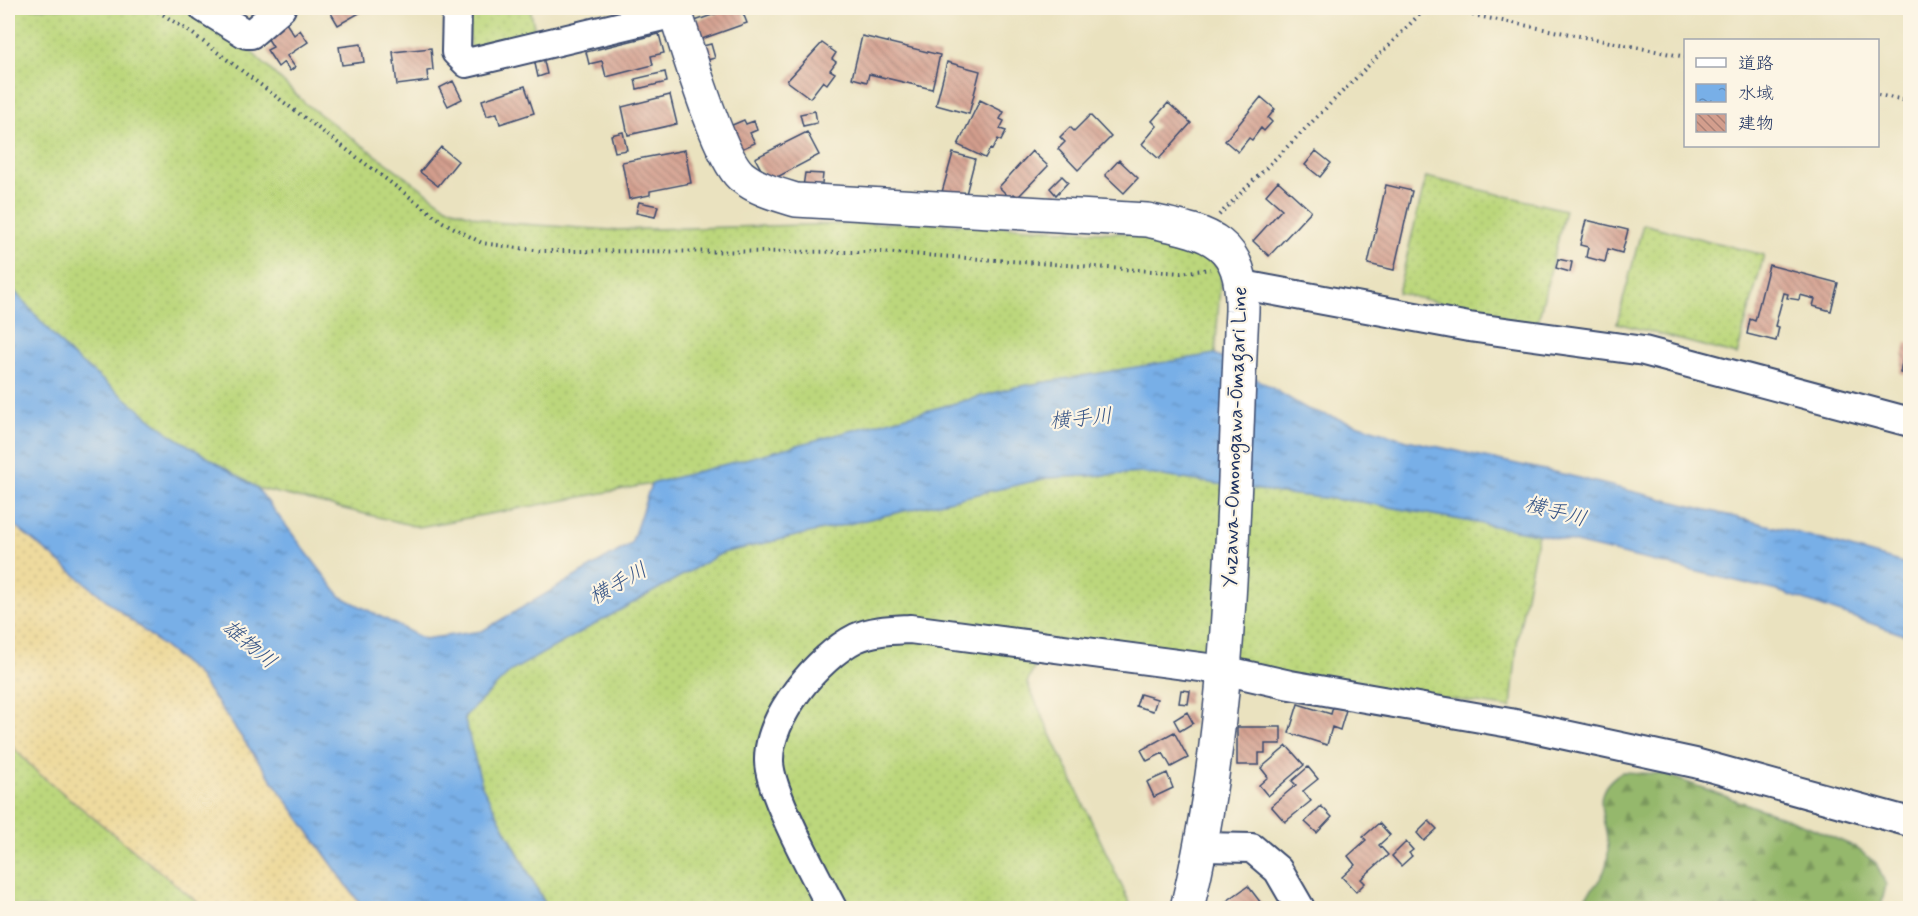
<svg xmlns="http://www.w3.org/2000/svg" width="1918" height="916" viewBox="0 0 1918 916" font-family="Mynerve,'Klee One',sans-serif">
  <style>
    .grass { fill: url(#grass-dots); stroke: #6c836d; stroke-width: 1.5 }
    .forest { fill: url(#forest-firs); stroke: #587465; stroke-width: 1.5 }
    .sand { fill: url(#sand-dots); stroke: #84847e; stroke-width: 1.5 }
    .water { fill: url(#water-ripples); stroke: #4a6fa2; stroke-width: 1.5 }
    .building { fill: url(#building-back-hatch) }
    .lines { fill: none; stroke-linecap: round; stroke-linejoin: round }
    .minor-casing { stroke: #3a4a6d; stroke-width: 32 }
    .major-casing { stroke: #3a4a6d; stroke-width: 36 }
    .path { stroke: #3a4a6d; stroke-width: 4; stroke-dasharray: 1.5 4.5; stroke-linecap: butt }
    .minor { stroke: #fff; stroke-width: 28 }
    .major { stroke: #fff; stroke-width: 33 }
    .labels { text-anchor: middle; stroke-width: 4.5; stroke-linejoin: round; paint-order: stroke }
    .street-label { font-size: 20px; fill: #1b2f5e; stroke: #fcf5e5 }
    .water-label { font-size: 21px; font-style: italic; fill: #375587; stroke: #fcf5e5 }
  </style>
  <defs>
    <pattern id="grass-dots" width="8" height="8" patternUnits="userSpaceOnUse" patternTransform="scale(1.5)"><rect width="8" height="8" fill="#bcd77c"/><path d="M2 2h.1M6 6h.1" fill="none" stroke="#a1b96e" stroke-width="1.8" stroke-linecap="round"/></pattern>
    <pattern id="forest-firs" width="22" height="20" patternUnits="userSpaceOnUse" patternTransform="scale(1.5)"><rect width="22" height="20" fill="#95b86c"/><path d="M5 1l3.5 6h-7zM16 11l3.5 6h-7z" fill="#79965c"/></pattern>
    <pattern id="sand-dots" width="8" height="8" patternUnits="userSpaceOnUse" patternTransform="scale(1.5)"><rect width="8" height="8" fill="#eeda9e"/><path d="M2 2h.1M6 6h.1" fill="none" stroke="#ccbb8a" stroke-width="1.8" stroke-linecap="round"/></pattern>
    <pattern id="water-ripples" width="26" height="14" patternUnits="userSpaceOnUse" patternTransform="scale(1.5)"><rect width="26" height="14" fill="#78afe7"/><path d="M2 4q2-2 4 0t4 0M15 11q2-2 4 0t4 0" fill="none" stroke="#628fbe"/></pattern>
    <pattern id="building-back-hatch" width="6" height="6" patternUnits="userSpaceOnUse" patternTransform="scale(1.5)"><rect width="6" height="6" fill="#d39e8d"/><path d="M-1 5l2 2M0 0l6 6M5-1l2 2" fill="none" stroke="#aa8176"/></pattern>
  </defs>
  <rect width="100%" height="100%" fill="#fcf5e5"/>
  <filter id="ink" filterUnits="userSpaceOnUse"><feTurbulence type="fractalNoise" baseFrequency=".0167" numOctaves="2"/><feDisplacementMap in="SourceGraphic" scale="12" xChannelSelector="R" yChannelSelector="G"/><feConvolveMatrix kernelMatrix="1 2 1 2 8 2 1 2 1" color-interpolation-filters="sRGB"/></filter>
  <filter id="wash" filterUnits="userSpaceOnUse"><feTurbulence type="fractalNoise" baseFrequency=".008" numOctaves="4" result="noise"/><feDisplacementMap in="SourceGraphic" scale="24" xChannelSelector="R" yChannelSelector="G"/><feGaussianBlur stdDeviation="1.35" result="paint"/><feColorMatrix in="noise" values="0 0 0 0 0 0 0 0 0 0 0 0 0 0 0 0 0 1.4 0 .05"/><feComposite in="paint" operator="in"/></filter>
  <g filter="url(#wash)">
    <rect width="100%" height="100%" fill="#eae2bf"/>
    <path class="grass" d="M8,8h182l51,34 65,62 141,103 45,15 119,8 314,-8 230,13 50,14 16,25 -6,80 -199,33 -365,97 -232,43 -162,-39 -87,-54 -100,-80 -62,-70v-266l6,10 -6,-13z
      M468,8h62l6,28 -66,13z
      M1426,177l139,33 -28,116 -139,-33z
      M1643,224l121,31 -27,100 -120,-32z
      M1143,473l144,21 75,8 176,32 -20,102 -7,72 -463,-69 -21,44 105,225h-584l-66,-122 -18,-69 47,-46 211,-118 325,-75z
      M8,742l29,30 168,136h-197z"/>
    <path class="forest" d="M1622,772l42,2 141,51 50,22 21,16 10,22 -5,21 -2,2h-302c10,-16 27,-27 30,-47 7,-36 -26,-65 15,-89z"/>
    <path class="sand" d="M8,520l188,153 167,235h-158l-168,-136 -29,-30z"/>
    <path class="water" d="M8,284l62,70 100,80 87,54 83,108 84,43 58,-8 149,-87 20,-60 365,-97 199,-33 92,55 100,31 160,35 228,57 115,33v72l-132,-46 -240,-57 -176,-32 -75,-8 -144,-21 -96,5 -325,75 -211,118 -47,46 18,69 65,122h-184l-167,-235 -188,-153z"/>
    <g id="blocks">
      <path class="building" d="M328,8h33l2,3 -25,14z
        M615,8h29l-26,8z
        M692,8h14l-13,4z
        M732,8h16l1,3 -6,2 4,10 -48,17 -7,-18z
        M286,23l8,12 6,-5 8,12 -21,14 8,11 -5,4 -6,-9 -6,5 -11,-17 6,-3 -7,-11z
        M659,34l5,19 -13,3 2,9 -47,12 -4,-16 -13,3 -3,-12z
        M862,36l78,19 -8,34 -63,-15 -2,8 -15,-4z
        M822,43l14,10 -4,6 4,3 -6,8 5,3 -8,11 -4,-3 -13,17 -23,-17z
        M361,44l3,18 -22,3 -3,-18z
        M711,44l4,14 -12,3 -4,-14z
        M431,48l2,22 -6,1 1,10 -31,4 -4,-33z
        M543,57l4,17 -9,3 -4,-18z
        M947,62l33,9 -11,43 -33,-9z
        M665,72l2,10 -30,7 -2,-10z
        M453,81l9,18 -14,7 -9,-18z
        M525,86l9,27 -34,11 -3,-11 -10,3 -5,-16z
        M670,95l7,29 -49,11 -6,-28z
        M1261,97l14,12 -7,9 4,4 -8,9 -3,-3 -9,12 -3,-2 -11,14 -13,-11z
        M980,100l24,12 -4,7 4,2 -4,8 6,2 -5,10 -3,-2 -6,11 -2,-1 -5,9 -27,-13z
        M1168,103l23,20 -32,36 -17,-15 15,-18 -5,-5z
        M815,111l2,12 -14,3 -3,-12z
        M1090,115l21,22 -33,33 -20,-21 7,-7 -5,-5 10,-10 4,4z
        M744,120l2,4 8,-3 3,9 -7,3 5,10 -16,7 -9,-24z
        M623,132l4,18 -12,2 -4,-17z
        M807,132l12,23 -51,27 -13,-24z
        M441,147l17,14 -20,25 -18,-14z
        M685,150l6,33 -41,8v4l-21,4 -7,-37z
        M1032,151l16,15 -30,31 -4,-3 -4,4 -11,-11z
        M1316,151l15,12 -11,14 -15,-12z
        M953,153l22,6 -10,39 -23,-6z
        M1119,160l19,18 -14,15 -19,-18z
        M805,173l18,1 -2,18 -18,-5z
        M1062,176l6,6 -12,13 -6,-7z
        M1278,181l33,30 -42,45 -16,-15 29,-32 -16,-14z
        M1386,185l26,6 -18,79 -26,-6z
        M639,202l19,4 -3,11 -19,-4z
        M1586,220l42,10 -6,23 -14,-4 -3,13 -19,-5 2,-10 -8,-2z
        M1558,259l14,3 -2,10 -14,-4z
        M1769,265l69,18 -7,28 -18,-5 2,-7 -15,-4 -1,5 -12,-2 1,-4 -4,-1 -9,33 4,1 -3,14 -29,-7 3,-15 5,2z
        M1906,342l4,1v32l-10,-2z
        M1181,690l9,1 -2,13 -9,-1z
        M1140,694l17,5 -4,12 -17,-5z
        M1298,704l33,10 2,-7 13,3 -6,20 -8,-3 -5,18 -38,-12z
        M1187,712l6,11 -13,8 -6,-11z
        M1237,727h44v17h-16v9h-6v12h-22z
        M1174,732l14,26 -17,9 -8,-14 -16,8 -6,-11z
        M1287,746l17,19 -36,31 -9,-11 9,-8 -7,-9z
        M1308,767l10,12 -15,12 8,10 -26,21 -14,-16 25,-21 -4,-4z
        M1167,773l6,15 -19,9 -7,-15z
        M1321,806l11,11 -15,16 -12,-11z
        M1429,821l8,8 -13,12 -7,-8z
        M1379,823l11,12 -11,10 9,10 -27,24 4,4 -9,9 -14,-15 13,-12 -7,-9 18,-16 -3,-3z
        M1406,842l7,8 -4,3 3,3 -11,10 -9,-10z
        M1248,886l16,21 -2,1h-45z"/>
    </g>
  </g>
  <g filter="url(#ink)">
    <use href="#blocks" fill-opacity="0" stroke="#3a4a6d" stroke-width="1.5"/>
    <g class="lines">
      <g class="minor-casing">
        <path id="minor" d="M204,8l42,26h5l30,-26
          M457,8l-1,44 11,11 209,-50
          M1243,285l226,42 175,24 266,71
          M1202,847l50,1 26,22 22,38
          M832,908c-16,-31 -63,-116 -63,-147 -1,-44 49,-104 87,-123 17,-8 36,-8 54,-9l313,41 67,15 220,38 185,40 215,59"/>
      </g>
      <g class="major-casing">
        <path id="major" d="M674,8c11,33 44,148 67,168 16,13 35,18 55,24l351,20c61,13 97,18 95,91 -10,199 -8,404 -55,597"/>
      </g>
      <path class="path" d="M153,8l40,26 250,188 39,21 59,8 340,1 300,21 29,-4
        M1437,8l249,49
        M1878,95l32,6
        M1219,215l207,-207"/>
      <use href="#minor" class="minor"/>
      <use href="#major" class="major"/>
    </g>
  </g>
  <g class="labels">
    <g class="street-label">
      <text transform="translate(1234 437) rotate(-88)" y="7">Yuzawa-Omonogawa-Ōmagari Line</text>
    </g>
    <g class="water-label">
      <text transform="translate(1081 418) rotate(-5)" y="7">横手川</text>
      <text transform="translate(1556 511) rotate(15)" y="7">横手川</text>
      <text transform="translate(618 583) rotate(-29)" y="7">横手川</text>
      <text transform="translate(250 644) rotate(40)" y="7">雄物川</text>
    </g>
  </g>
  <rect width="1918" height="916" fill="none" stroke="#fcf5e5" stroke-width="30"/>
  <rect x="1684" y="39" width="195" height="108" fill="#fcf5e5" stroke="#a2a6af" stroke-width="1.5"/>
  <rect x="1696" y="58" width="30" height="9" fill="#ffffff" stroke="#a2a6af" stroke-width="1.5"/>
  <text x="1738" y="69" font-size="18" fill="#1b2f5e">道路</text>
  <rect x="1696" y="84" width="30" height="18" fill="url(#water-ripples)" stroke="#a2a6af" stroke-width="1.5"/>
  <text x="1738" y="99" font-size="18" fill="#1b2f5e">水域</text>
  <rect x="1696" y="114" width="30" height="18" fill="url(#building-back-hatch)" stroke="#a2a6af" stroke-width="1.5"/>
  <text x="1738" y="129" font-size="18" fill="#1b2f5e">建物</text>
</svg>
